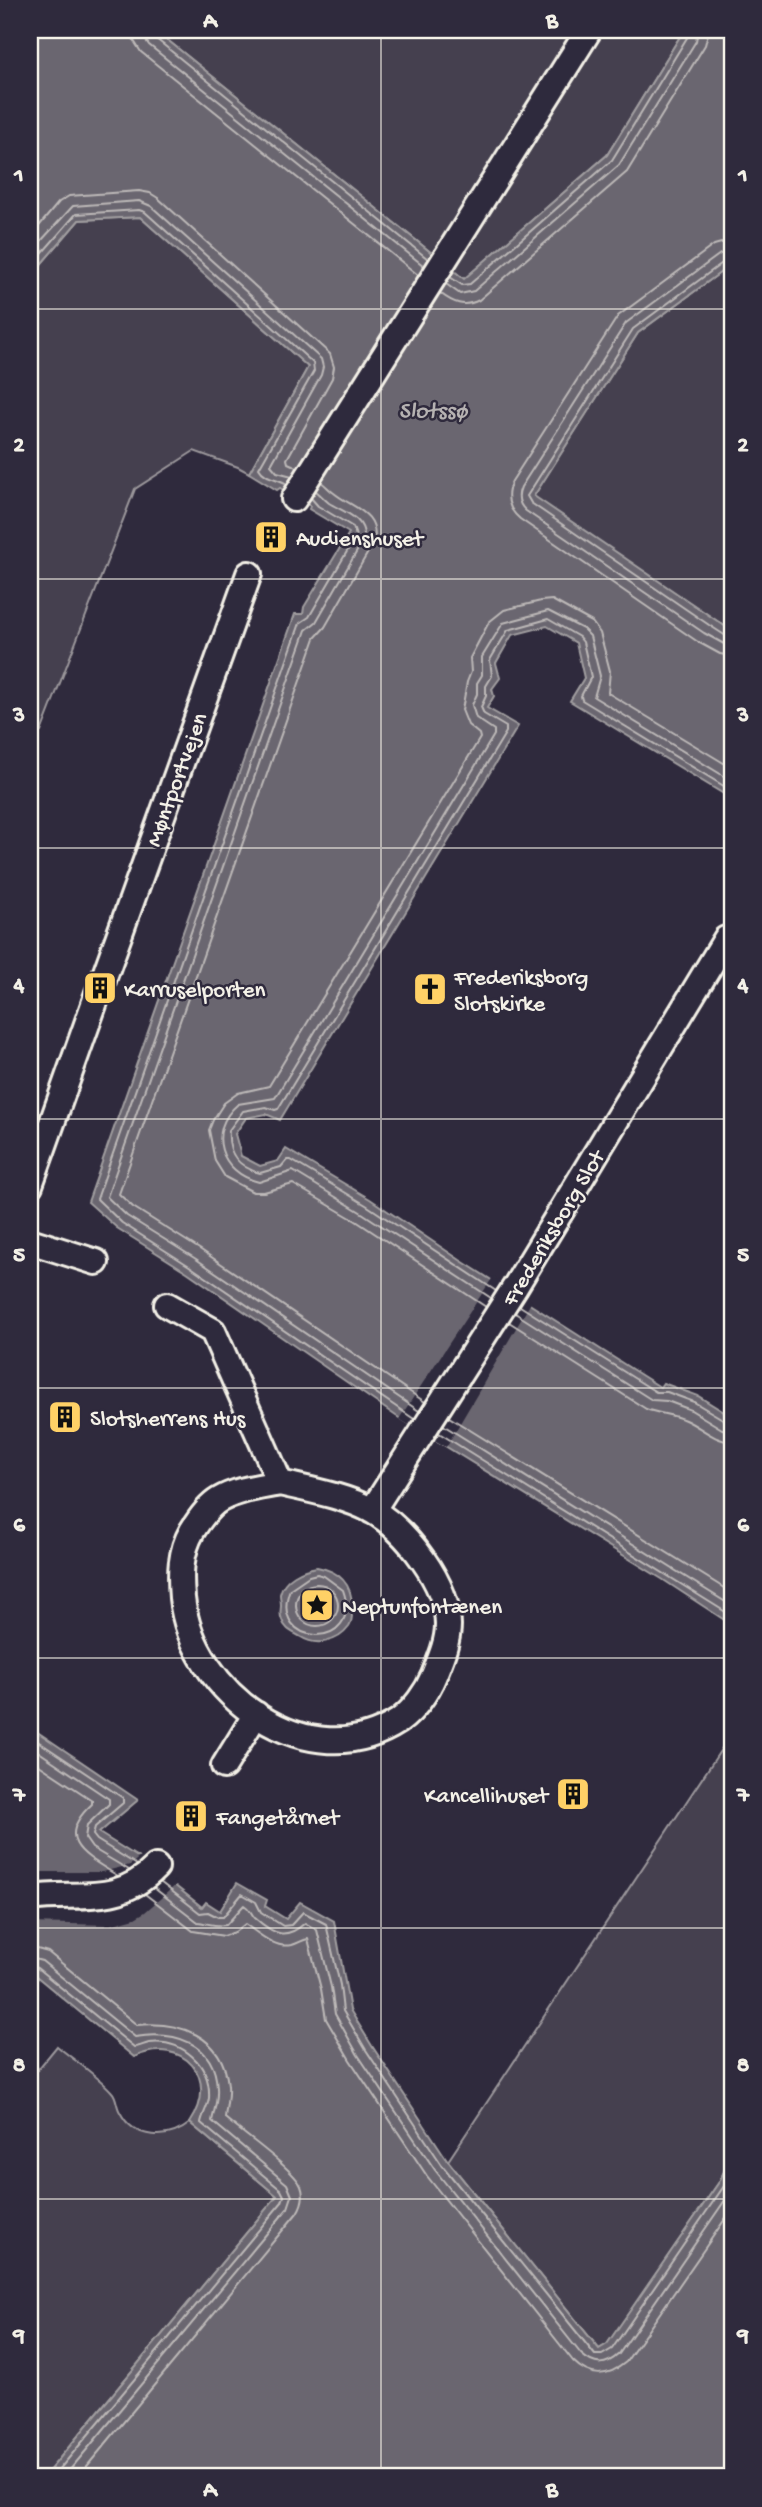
<svg xmlns="http://www.w3.org/2000/svg" width="762" height="2507" viewBox="0 0 762 2507" font-family="'Gochi Hand',sans-serif">
  <style>
    .green { fill: #454050; stroke: #9c989c; stroke-width: 2 }
    .water { fill: #6a6670; stroke: #a19ea0; stroke-width: 2 }
    .pier { fill: #2f2a3d }
    .lines { fill: none; stroke-linecap: round; stroke-linejoin: round }
    .shore { stroke: #bdb9b8; stroke-width: 2 }
    .service-casing { stroke: #f4f1e8; stroke-width: 30 }
    .service { stroke: #2f2a3d; stroke-width: 24 }
    .grid { fill: none; stroke: #f4f1e8; stroke-width: 2; stroke-opacity: 0.55 }
    .labels { text-anchor: middle; stroke-width: 5; stroke-linejoin: round; paint-order: stroke }
    .poi-label { font-size: 23px; fill: #f4f1e8; stroke: #2f2a3d; text-anchor: start }
    .street-label { font-size: 23px; fill: #f4f1e8; stroke: #2f2a3d }
    .water-label { font-size: 24px; font-style: italic; fill: #b6b2b2; stroke: #2f2a3d }
    .neatline { fill: none; stroke: #f4f1e8; stroke-width: 2.5 }
    .grid-label { font-size: 23px; text-anchor: middle; font-weight: bold; fill: #f4f1e8 }
  </style>
  <rect width="100%" height="100%" fill="#2f2a3d"/>
  <filter id="ink" filterUnits="userSpaceOnUse"><feTurbulence type="fractalNoise" baseFrequency=".0143" numOctaves="2"/><feDisplacementMap in="SourceGraphic" scale="14" xChannelSelector="R" yChannelSelector="G"/><feConvolveMatrix kernelMatrix="1 2 1 2 8 2 1 2 1" color-interpolation-filters="sRGB"/></filter>
  <g filter="url(#ink)">
    <path class="green" d="M155,30h529l-77,125 -143,124z
      M140,217l168,150 -59,106 -11,-6 -44,-16 -59,38 -94,243 -11,4v-459l49,-57z
      M732,264v367l-199,-134 105,-164z
      M732,1733v422l-13,27 -112,163 -8,4 -151,-188z
      M57,2046c18,15 40,29 55,46 5,5 4,14 8,20 14,28 48,29 70,11l87,73 -233,281h-14v-398z"/>
    <path class="water" d="M30,30h125l309,249 143,-124 77,-125h48v234l-94,69 -104,163 198,135v168l-162,-98 14,-23 -8,-35 -29,-17 -35,9 -16,28 4,15 -8,11 2,7 -7,12 31,18 -238,394 -14,-6 -20,4 -11,16 6,22 19,10 18,-5 8,-12 84,50 90,61 200,127 3,-4 35,13 34,21v208l-70,-46 -266,-163 -209,-144 -70,-44 -29,-26 207,-588h8l1,-7 45,-74 -40,-24 1,-3 -4,-3 -2,3 -21,-12 2,-3 -5,-3 -3,2 -28,-17 59,-106 -168,-150 -61,3 -49,57z
      M317,1567c22,4 35,17 35,39 0,7 1,15 -3,21 -11,15 -33,20 -48,10 -8,-5 -16,-7 -19,-17 -3,-6 -1,-9 -1,-15 0,-4 -1,-7 -1,-11 3,-16 23,-25 37,-27z
      M30,1727l108,73 -39,33 45,28 58,46 4,-5 14,9 17,-28 30,17 -2,6 21,13 14,-17 34,19 16,89 22,36 76,115 151,188 8,-5 112,-162 13,-27v322h-688l233,-281 -87,-73c31,-45 -7,-88 -56,-66l-104,-86z"/>
    <path class="pier" d="M493,1277l39,24 -86,146 -47,-28z
      M141,1856l36,28 -32,28 -10,6 -25,7 -80,-2v-51h72l28,-7z"/>
    <g class="lines">
      <path class="shore" d="M132,30l2,11 7,11 277,223
        M143,30l1,8 5,7 275,221
        M151,30l4,8 273,221
        M30,237l29,-35 10,-6 70,-5 11,2 8,5 172,156 4,13 -2,11 -45,81 1,4 9,4
        M732,240l-18,5 -96,71 -106,165c-7,15 -4,28 8,38l178,123 22,12 12,2
        M732,251l-12,3 -94,69 -105,164c-4,9 -3,17 5,24l178,122 20,11 8,2
        M30,253l43,-47 66,-5 12,5 170,153 2,8 -2,8 -50,90 6,7 15,4
        M732,259l-7,2 -92,68 -106,167 4,7 178,122 17,11 6,1
        M30,267l46,-53 63,-4 6,2 168,151 1,8 -55,97c6,11 19,10 28,16
        M450,277l12,8 8,-1 142,-124 76,-124 2,-6
        M446,284l14,10 14,-3 145,-126 77,-124 2,-11
        M440,293c13,10 24,15 39,7l148,-128 78,-127 4,-15
        M321,482c5,3 8,8 13,11 18,15 46,19 40,49l-49,85 -10,11 -196,556 14,13 68,43 224,152
        M316,491c5,4 8,8 13,12 15,9 37,15 35,36l-48,83 -10,8 -199,567 20,19 69,43 223,152
        M311,498l7,8 35,21 3,9 -47,81 -9,6 -203,576 25,24 69,44 223,152
        M496,1291l-130,-86 -75,-45h-4l-6,7 -21,6c-22,-6 -33,-19 -31,-43l14,-19 23,-4 9,3 3,-1 228,-377v-5l-22,-13 -3,-7 5,-11v-10l6,-10 -2,-16 18,-30 40,-11 31,18 4,5 8,35 -10,19 1,4 150,91
        M491,1298l-129,-85 -69,-42 -34,11c-39,-9 -53,-51 -21,-78l37,-6 219,-363v-5l-18,-12 -4,-13 5,-11v-11l5,-8v-18l21,-34 45,-12 35,18 7,7 10,40 -6,21 138,84
        M520,1306l136,86h11l27,10 32,19 6,1
        M486,1307l-130,-86 -63,-37 -29,8h-11l-28,-15 -10,-16 -6,-31 4,-10 11,-17 14,-10 31,-7 211,-348 -1,-4 -11,-9 -6,-15 5,-28 4,-10 -1,-14 19,-36 15,-12 37,-9 11,-1 40,22 8,11 10,38 -2,22 124,75
        M515,1313l137,87 15,1 24,9 31,19 10,2
        M509,1322l137,87c13,5 26,5 39,11 16,7 29,21 47,22
        M449,1417l283,176
        M443,1425l289,181
        M439,1433l293,183
        M317,1574l7,2 19,14c22,61 -76,59 -53,-1l19,-13z
        M296 1605a21 21 0 1 1 42 0a21 21 0 1 1-42 0Z
        M30,1736l93,62v5l-28,24 -2,8 4,5 40,25
        M30,1746l79,53v5l-22,21 -2,13 7,10 37,22
        M30,1759l62,41v4c-40,37 -6,52 26,72
        M160,1882l40,31 8,-1 10,5h5l19,-23 14,8 5,10 22,14 8,-1 12,-13 23,12 14,61 3,26 23,39 76,115 153,190h7l10,-6 112,-163 8,-15
        M154,1888l44,34c9,1 18,5 28,3l18,-20c7,4 6,8 11,13 19,17 31,22 50,5l12,7 14,57 4,27 23,41 77,115 146,184c14,13 25,12 38,0l113,-164
        M145,1894l48,37 31,5 11,-4 10,-8c13,9 30,25 47,21 7,-2 10,-5 16,-6l13,50 5,30 24,41 77,116 146,185c17,17 34,17 53,1l106,-153
        M30,1947l18,5 89,73c42,-4 86,10 91,60 1,11 -2,22 -3,33 17,15 69,51 76,68 4,10 1,19 -4,27l-219,264
        M30,1958l12,3 93,76c38,-6 80,4 82,51 1,12 -3,23 -5,33l75,63 5,12 -4,12 -224,269
        M30,1966l7,2 97,79c5,0 10,-3 15,-4 33,-4 62,21 60,55 -1,9 -7,17 -8,25l80,67 3,6 -2,6 -229,275"/>
      <g class="service-casing">
        <path id="service" d="M294,499l295,-469
          M102,983l147,-409
          M30,1185l68,-192
          M30,1241l66,21
          M167,1305l46,26 67,152
          M280,1483c30,7 64,13 91,27 35,19 77,74 77,115 0,17 -8,35 -14,50 -7,17 -20,35 -35,46 -90,59 -207,-27 -217,-123 -2,-24 -2,-46 10,-67 6,-10 17,-25 27,-31 19,-11 41,-13 61,-17z
          M372,1511l143,-224 211,-348
          M224,1766l32,-52
          M30,1898c48,-7 87,9 126,-31"/>
      </g>
      <use href="#service" class="service"/>
    </g>
  </g>
  <path class="grid" d="M381,30v2447M30,309h702M30,579h702M30,848h702M30,1119h702M30,1388h702M30,1658h702M30,1928h702M30,2199h702"/>
  <defs>
    <g id="building-square" transform="scale(1.75)"><rect x="-9" y="-9" width="18" height="18" rx="4" fill="#ffd166" stroke="#2f2a3d"/><path d="M-4-6H4V6H1V3H-1V6H-4ZM-2.5-4.3h1.7v1.8h-1.7ZM.8-4.3h1.7v1.8H.8ZM-2.5-1h1.7V.8h-1.7ZM.8-1h1.7V.8H.8Z" fill="#111"/></g>
    <g id="church-square" transform="scale(1.75)"><rect x="-9" y="-9" width="18" height="18" rx="4" fill="#ffd166" stroke="#2f2a3d"/><path d="M-1.2-6h2.4v3.5h3.3v2.4h-3.3V6h-2.4V-.1h-3.3v-2.4h3.3Z" fill="#111"/></g>
    <g id="sight-square" transform="scale(1.75)"><rect x="-9" y="-9" width="18" height="18" rx="4" fill="#ffd166" stroke="#2f2a3d"/><path d="M0-6L1.8-2.2L6-1.7L2.9 1.2L3.7 5.4L0 3.3L-3.7 5.4L-2.9 1.2L-6-1.7L-1.8-2.2Z" fill="#111"/></g>
  </defs>
  <g fill-rule="evenodd">
    <use href="#building-square" x="271" y="537"/>
    <use href="#building-square" x="100" y="988"/>
    <use href="#church-square" x="430" y="989"/>
    <use href="#building-square" x="65" y="1417"/>
    <use href="#sight-square" x="317" y="1605"/>
    <use href="#building-square" x="573" y="1794"/>
    <use href="#building-square" x="191" y="1816"/>
  </g>
  <g class="labels">
    <g class="poi-label">
      <text x="296" y="545">Audienshuset</text>
      <text x="454" y="984">Frederiksborg<tspan x="454" dy="26">Slotskirke</tspan></text>
      <text x="124" y="996">Karruselporten</text>
      <text x="90" y="1425">Slotsherrens Hus</text>
      <text x="342" y="1613">Neptunfontænen</text>
      <text x="548" y="1802" text-anchor="end">Kancellihuset</text>
      <text x="216" y="1824">Fangetårnet</text>
    </g>
    <g class="street-label">
      <text transform="translate(175 779) rotate(-70)" y="8">Møntportvejen</text>
      <text transform="translate(552 1227) rotate(-59)" y="8">Frederiksborg Slot</text>
    </g>
    <g class="water-label">
      <text x="433" y="417">Slotssø</text>
    </g>
  </g>
  <rect width="762" height="2507" fill="none" stroke="#2f2a3d" stroke-width="77"/>
  <rect x="38" y="38" width="686" height="2430" class="neatline"/>
  <g class="grid-label">
    <text x="210" y="27">A</text>
    <text x="552" y="27">B</text>
    <text x="19" y="181">1</text>
    <text x="743" y="181">1</text>
    <text x="19" y="451">2</text>
    <text x="743" y="451">2</text>
    <text x="19" y="721">3</text>
    <text x="743" y="721">3</text>
    <text x="19" y="991">4</text>
    <text x="743" y="991">4</text>
    <text x="19" y="1261">5</text>
    <text x="743" y="1261">5</text>
    <text x="19" y="1531">6</text>
    <text x="743" y="1531">6</text>
    <text x="19" y="1801">7</text>
    <text x="743" y="1801">7</text>
    <text x="19" y="2071">8</text>
    <text x="743" y="2071">8</text>
    <text x="19" y="2341">9</text>
    <text x="743" y="2341">9</text>
    <text x="210" y="2496">A</text>
    <text x="552" y="2496">B</text>
  </g>
</svg>
